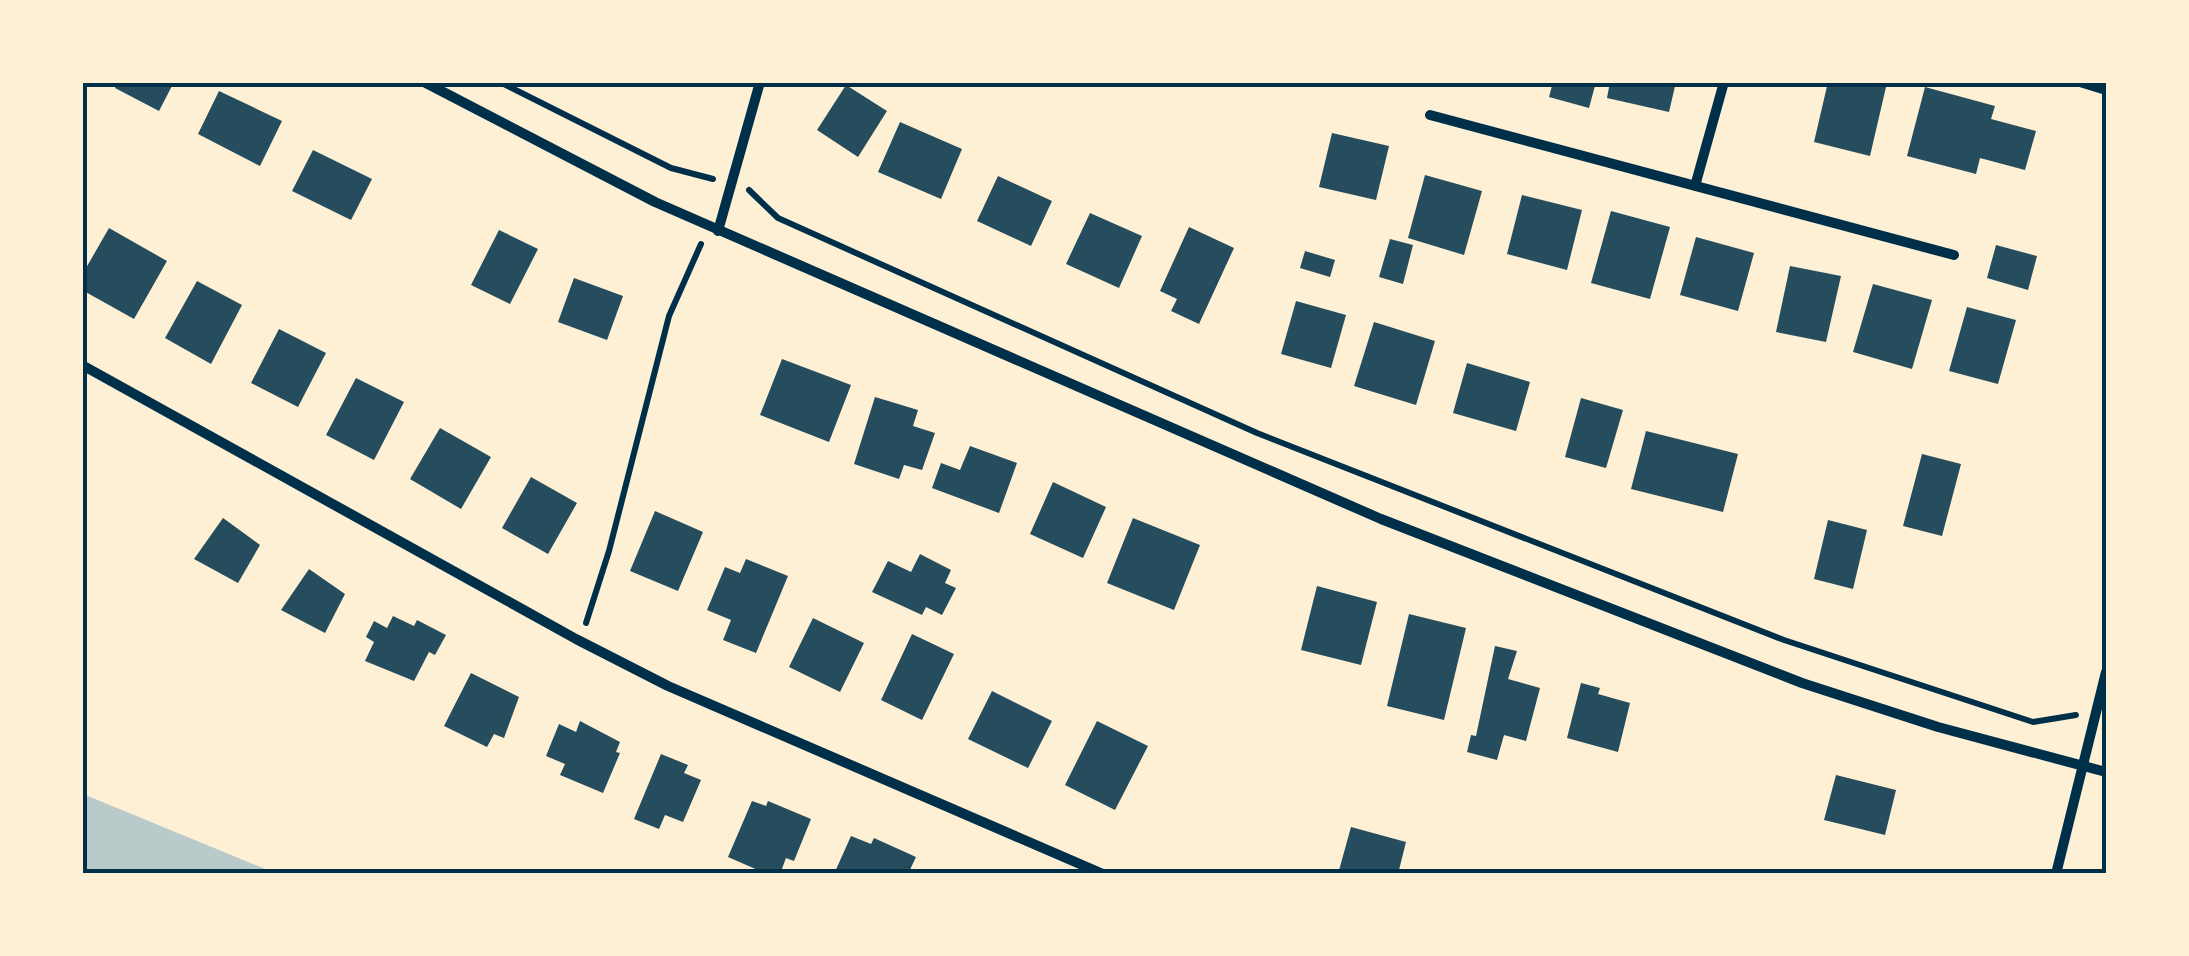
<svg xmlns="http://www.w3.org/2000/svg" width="2189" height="956" viewBox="0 0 2189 956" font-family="Ubuntu,sans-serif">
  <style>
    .green { fill: #b9caca }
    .building { fill: #264d5e }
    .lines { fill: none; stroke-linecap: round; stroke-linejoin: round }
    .path { stroke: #003049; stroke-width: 6 }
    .minor { stroke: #003049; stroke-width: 10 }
    .neatline { fill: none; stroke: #003049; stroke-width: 4 }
  </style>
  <rect width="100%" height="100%" fill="#fdf0d5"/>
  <path class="green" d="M83,794l192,79h-192z"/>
  <path class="building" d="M117,82h57l-15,29 -44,-23z
    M1553,82h43l-7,26 -40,-11z
    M1610,82h66l-7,30 -62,-14z
    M1828,82l58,5 -16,69 -56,-14z
    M846,85l41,26 -29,46 -41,-27z
    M1925,87l70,19 -4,13 45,12 -11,39 -45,-12 -4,16 -69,-18z
    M219,91l63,30 -22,45 -62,-32z
    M900,122l62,27 -21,50 -63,-27z
    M1332,133l57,13 -13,54 -57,-13z
    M313,150l59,29 -21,41 -59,-29z
    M1425,175l57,16 -18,64 -56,-17z
    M998,176l54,25 -21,45 -54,-25z
    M1522,195l60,15 -15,60 -60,-16z
    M1611,211l59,16 -20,72 -59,-16z
    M1090,213l52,23 -23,52 -53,-24z
    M1189,227l45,21 -35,76 -28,-13 6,-12 -17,-8z
    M109,228l58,33 -33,58 -52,-29v-15z
    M499,230l39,19 -28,55 -39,-19z
    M1696,237l58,16 -16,58 -58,-16z
    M1390,239l23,6 -10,39 -24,-7z
    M1996,245l41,11 -9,34 -41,-12z
    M1305,251l30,9 -5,17 -30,-9z
    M1790,266l51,10 -15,66 -50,-10z
    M574,278l49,18 -16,44 -49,-18z
    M197,281l45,24 -31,59 -46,-26z
    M1873,284l59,16 -20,69 -59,-17z
    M1296,301l50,14 -15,53 -50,-14z
    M1967,307l49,13 -18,64 -49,-13z
    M1374,322l61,19 -19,64 -62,-19z
    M279,329l47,24 -28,54 -47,-24z
    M782,359l69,26 -22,57 -69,-27z
    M1467,363l63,19 -14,49 -63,-18z
    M356,378l48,24 -30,58 -48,-25z
    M875,397l43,13 -5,16 22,7 -13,37 -18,-5 -5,14 -45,-15z
    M1581,398l42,12 -17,58 -41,-11z
    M440,428l51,29 -30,52 -51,-30z
    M1646,431l92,23 -15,58 -92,-23z
    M970,446l47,17 -18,50 -67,-25 9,-25 19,7z
    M1922,454l39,10 -19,72 -39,-10z
    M531,477l46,26 -29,51 -46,-26z
    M1053,482l53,25 -23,51 -53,-24z
    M655,511l48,21 -25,59 -48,-20z
    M223,518l37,27 -22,38 -44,-24z
    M1133,518l67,27 -26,65 -67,-27z
    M1828,520l39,10 -14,59 -39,-10z
    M920,554l31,16 -6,13 11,5 -14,27 -16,-8 -4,8 -50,-23 16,-31 23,11z
    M746,559l42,17 -32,77 -33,-13 8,-20 -24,-10 18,-43 15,6z
    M309,569l36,25 -20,39 -44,-23z
    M1317,586l60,16 -16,63 -60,-15z
    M1409,614l57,14 -22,92 -57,-14z
    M393,616l21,10 3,-6 29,15 -11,20 -6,-3 -15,29 -49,-20 9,-19 -8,-5 8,-16 13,7z
    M813,618l51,25 -24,49 -51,-25z
    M912,634l42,20 -32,66 -41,-20z
    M1495,646l22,5 -9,28 32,9 -14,53 -22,-6 -7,25 -30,-8 4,-17 5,1z
    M471,673l48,24 -15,41 -10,-4 -7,13 -43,-21z
    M1581,683l19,5 -2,6 32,9 -12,49 -51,-14z
    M992,691l60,30 -24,47 -60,-29z
    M580,721l40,21 -4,10 4,1 -17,40 -43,-18 5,-11 -19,-8 13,-32 17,8z
    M1097,721l51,25 -33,64 -50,-25z
    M661,754l27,11 -4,8 17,7 -18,42 -18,-7 -6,14 -25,-10z
    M1836,775l60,15 -11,45 -61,-15z
    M752,801l14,5 2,-5 43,18 -17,42 -8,-3 -6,16h-13l-39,-17z
    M1351,827l55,15 -8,32h-60z
    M851,836l20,8 3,-6 42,19 -8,17h-74z"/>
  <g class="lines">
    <path class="path" d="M500,82l171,86 42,11
      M749,190l29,28 479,215 527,207 249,82 43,-7
      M586,623l23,-72 60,-235 32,-72"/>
    <path class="minor" d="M424,82l231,120 726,317 421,164 136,44 168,45
      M2080,82l26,8
      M1430,115l524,140
      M1695,186l29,-104
      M718,231l42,-149
      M82,365l494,274 92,47 435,188
      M2056,874l50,-202"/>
  </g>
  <rect width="2189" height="956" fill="none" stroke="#fdf0d5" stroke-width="170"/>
  <rect x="85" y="85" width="2019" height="786" class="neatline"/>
</svg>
